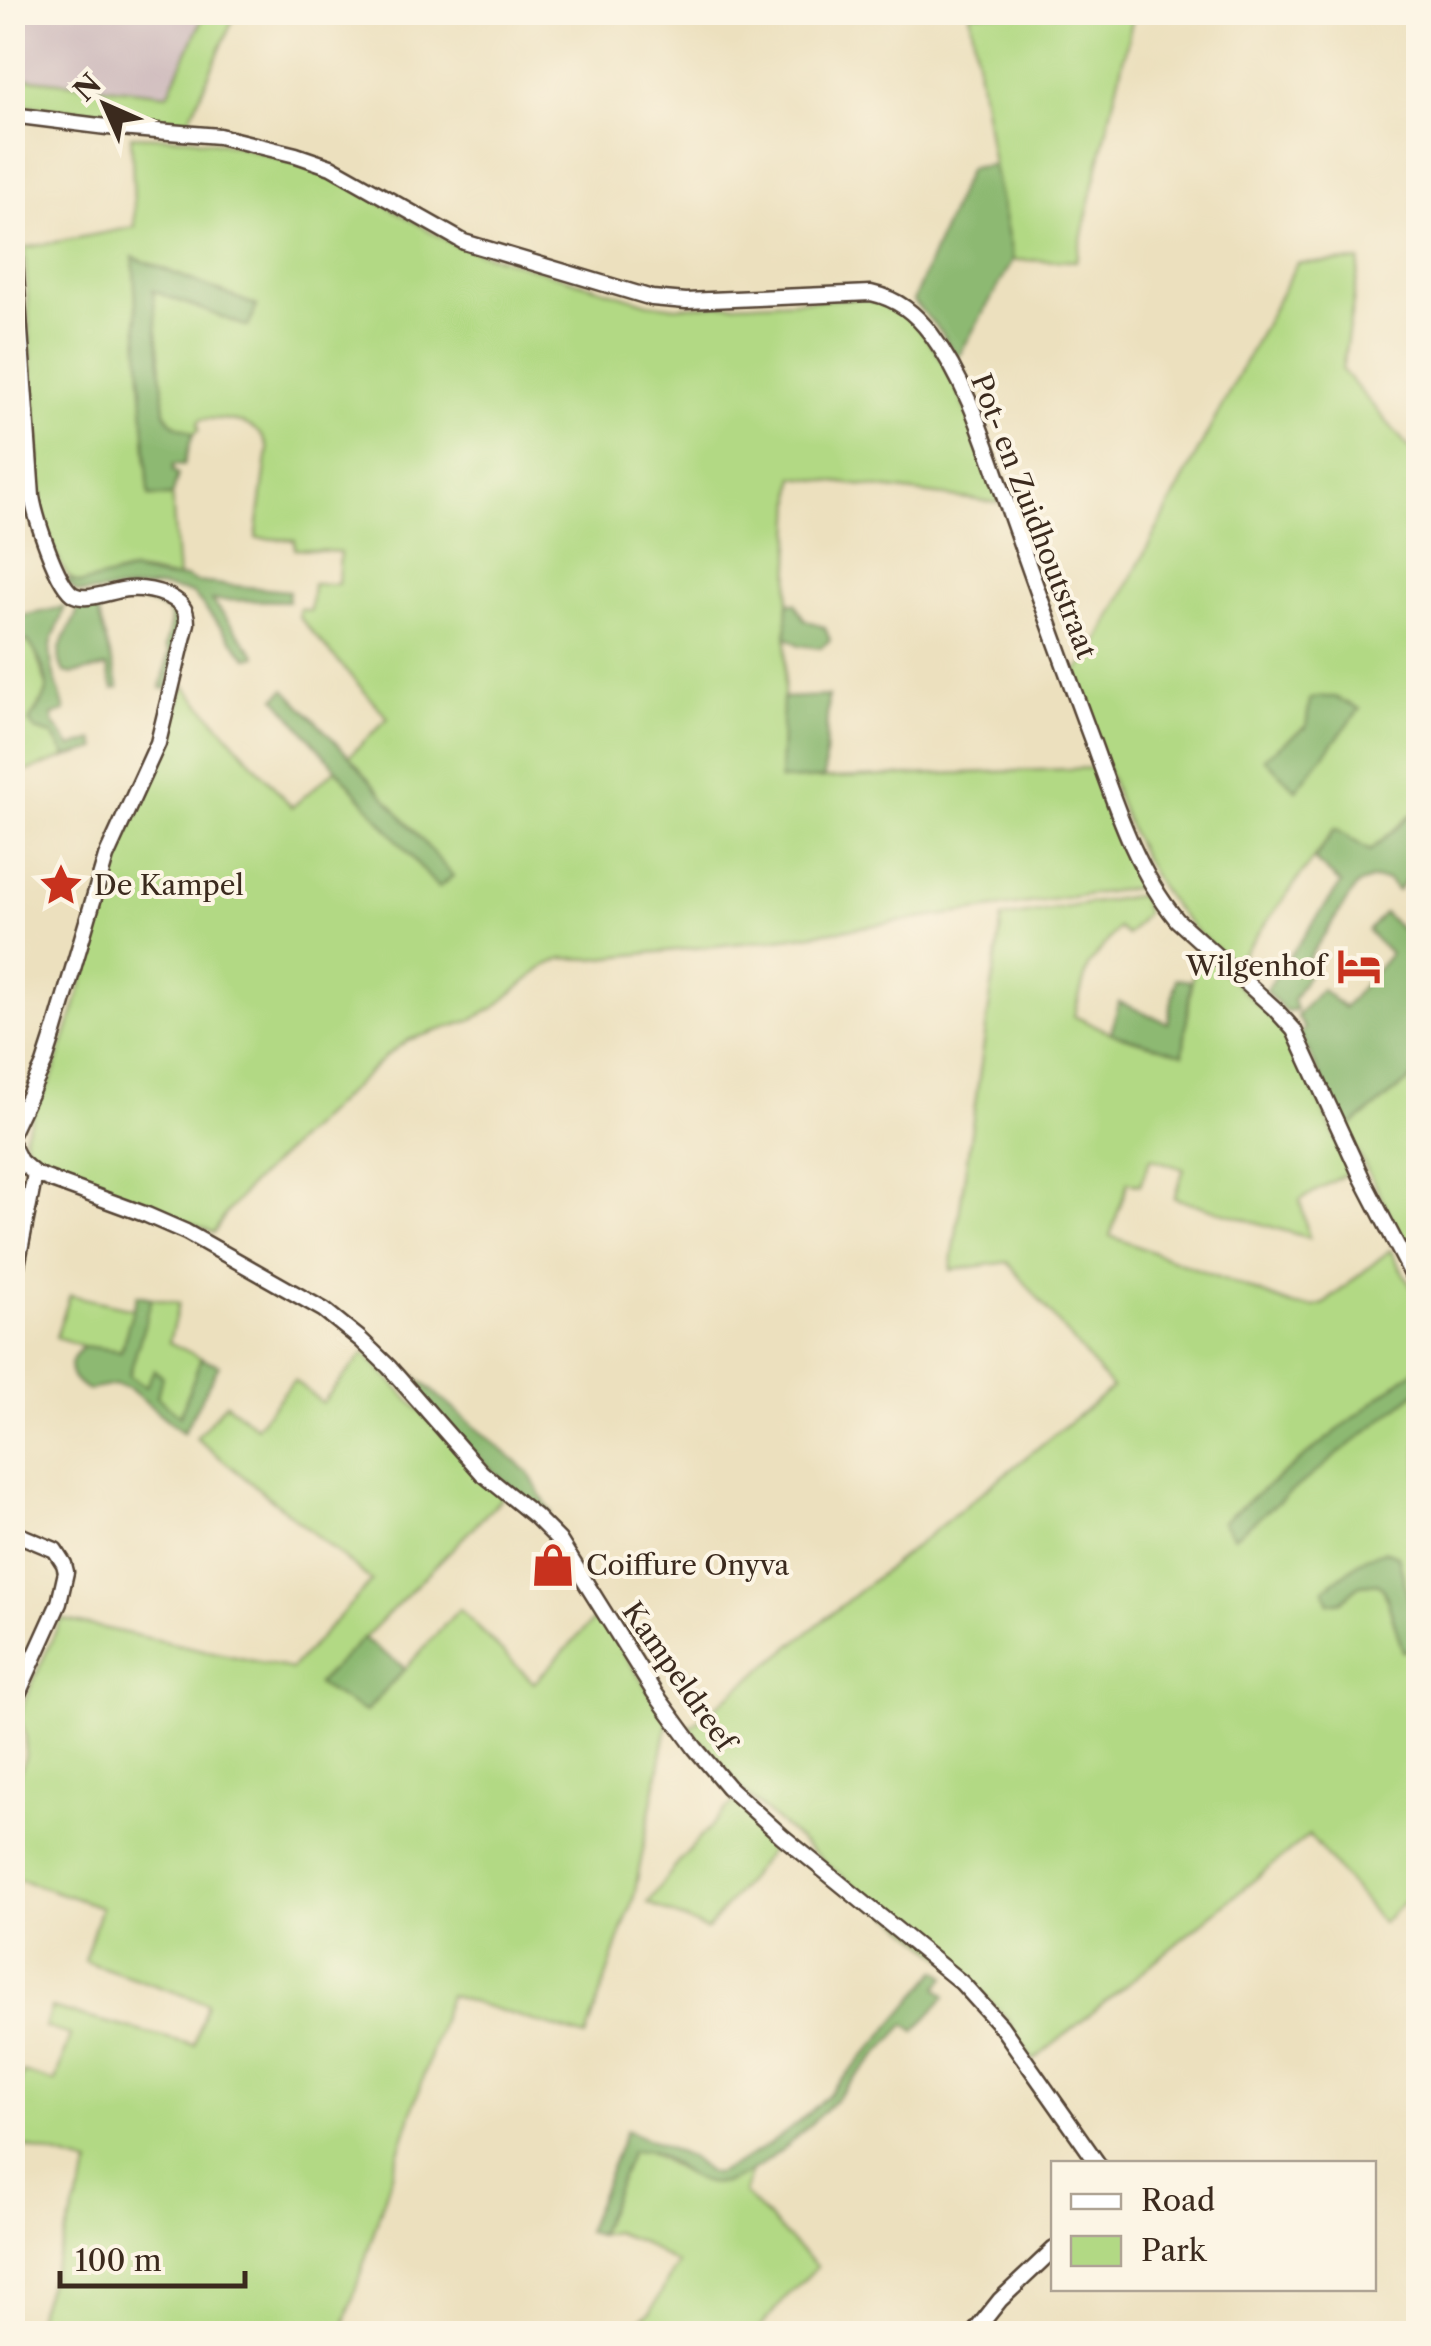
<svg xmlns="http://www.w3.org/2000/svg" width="1431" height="2346" viewBox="0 0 1431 2346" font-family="'Libre Caslon Text',serif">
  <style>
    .industrial { fill: #d2bfc0 }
    .green { fill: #b2d984; stroke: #768251; stroke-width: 2.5; fill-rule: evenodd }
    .forest { fill: #8db972; stroke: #647248; stroke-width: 2.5 }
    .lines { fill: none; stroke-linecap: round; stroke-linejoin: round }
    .stream { stroke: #68a9dc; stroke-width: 4 }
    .street-casing { stroke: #564536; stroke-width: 19 }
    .street { stroke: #fff; stroke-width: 14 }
    .labels { text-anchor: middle; stroke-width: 8; stroke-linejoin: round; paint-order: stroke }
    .street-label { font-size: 28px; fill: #3b2a1e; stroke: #fcf5e5 }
    .poi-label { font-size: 28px; fill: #3b2a1e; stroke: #fcf5e5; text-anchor: start }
  </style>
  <rect width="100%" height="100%" fill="#fcf5e5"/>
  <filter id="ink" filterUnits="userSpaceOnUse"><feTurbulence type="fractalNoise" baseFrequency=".01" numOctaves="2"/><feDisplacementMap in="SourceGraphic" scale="20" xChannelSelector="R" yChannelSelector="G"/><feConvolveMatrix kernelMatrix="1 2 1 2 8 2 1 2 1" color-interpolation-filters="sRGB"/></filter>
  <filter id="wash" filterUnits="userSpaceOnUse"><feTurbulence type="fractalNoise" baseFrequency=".0048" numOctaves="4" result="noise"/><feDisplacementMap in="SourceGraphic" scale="40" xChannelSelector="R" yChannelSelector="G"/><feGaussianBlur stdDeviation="2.25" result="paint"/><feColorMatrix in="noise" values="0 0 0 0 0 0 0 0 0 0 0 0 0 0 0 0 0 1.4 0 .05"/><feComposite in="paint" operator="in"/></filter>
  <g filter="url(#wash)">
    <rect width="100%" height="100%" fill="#ece0be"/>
    <path class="industrial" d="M13,13h223l-49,112 -59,-4 -1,-5 -114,-12z"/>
    <path class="green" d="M205,13h31l-49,112 -59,-4 -1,-5 -114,-12v-27l155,17z
      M970,13h164l-58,248 -63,-1 -20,-95z
      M131,136l60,2 46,8 50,14 39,13 21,10 108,62 193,58 28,4 181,-9c13,2 26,3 38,10 53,31 86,139 105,195l-206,-26 -14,303 315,-12 47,119 -371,53 -179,19 -29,-1 -18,8 -51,42 -25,13 -61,19 -22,16 -136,129 -25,30 -11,18 -134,-55 -52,-26 -4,-16 13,-31 14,-25 24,-72 46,-161 43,-90 20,-72 108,122 44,-38 102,118 14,-11 -103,-120 39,-38 -89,-101 1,-8 10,2 3,-27h25l2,-32 -45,-3v-9l-39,-2 12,-88c-7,-30 -41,-32 -67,-31l-3,5 1,6 -6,4c-11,-10 -18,-3 -28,-22l-13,-122 96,37 9,-21 -123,-48 16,238h22l6,82c-15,0 -31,-7 -46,-7 -17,1 -37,15 -53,12 -19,-3 -33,-57 -38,-74l-17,-261 111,-21z
      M1360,261l-18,109 76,88v351l-48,42 -35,-22 -100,136c-15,-14 -32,-26 -46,-41 -59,-61 -86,-172 -114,-251l15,-16 207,-394zM1306,726l-10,63h-1l-30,-31z
      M28,641l7,10 13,38c-5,13 -14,21 -18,33l5,8 18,5 14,22 -54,19v-134z
      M1141,895l5,18 -19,22 -9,-7 -30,38 -14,50 37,17 72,20 12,-99 6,-3 86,81 64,139 -51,29 9,38 -135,-40 10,-29 -33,-11 -11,27 -12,-3 -18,54 185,70 19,1 10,-3 66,-54 28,48v69l-196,155 12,14 184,-145v246l-20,-81 -74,34 5,13 12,-2 19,-16 18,-2 6,6 19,62 15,-2v241l-36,33 -73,-88 -276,226 -26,-42 -25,-26 -26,-26 -132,-105 -79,-69 -56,-65 423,-340 -104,-126 -57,8 51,-352z
      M1418,1074v194l-72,-138z
      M70,1295l63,14 -12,42 -38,-5 -27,-9z
      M152,1298l27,5 -10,39 32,16 -21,59 -34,-30 -17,-11z
      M364,1353l139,144 -185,188 48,27 93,-103 75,74 65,-69 69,107 -34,175 -48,141 -137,-42 -107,337 3,1h-314l59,-168 -77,-22v-33l10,-38 32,10 15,-47 -25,-8 6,-19 143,37 13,-42 -123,-42 17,-54 -88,-30v-76l12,-45 1,-18 -6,-20 4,-16 37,-83 230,50 81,-88 -176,-143 30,-35 30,24 38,-47 28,23z
      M735,1800l44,40 -72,90 -59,-27 32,-43z
      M646,2151c39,19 60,46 105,20l-7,23 73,73 -31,30 -31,36h-118l-10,-4 24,-18 26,-47 -38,-23 -25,-9 -16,3 32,-83z"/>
    <path class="forest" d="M993,165l20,95 -56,99 -16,-27 -28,-31 56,-133z
      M133,257l124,49 -9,21 -95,-36 12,121c9,19 17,12 28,22l-9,31 -10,-1 -1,7 5,3 -6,22h-23z
      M132,571l32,7 21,-1 10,5 94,9 -1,10 -76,-1 44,56 -9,2 -55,-65 -31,-6 -76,6 -8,-1 -10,-10 2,-3 11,5z
      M131,592c20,5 47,6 51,31l-15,66 -6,-1 8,-35 -4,-6 6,-26 -3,-9c-24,-15 -46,-15 -71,-4l22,80 -6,1 -6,-22 -34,7 -9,-2c-15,-28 10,-39 15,-67l18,-6z
      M788,603h7l9,16 21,9 5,12 -10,8 -21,-3 -13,-8z
      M64,607c-2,14 -11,26 -13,39 -3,20 9,45 14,65l-13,4 2,9 17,23 23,-7 3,9 -30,8 -14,-22 -18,-5 -6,-8c5,-10 14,-18 17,-28 5,-14 -9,-41 -18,-53l-16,1 1,-24z
      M285,689l64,67 104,120 -15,12 -162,-190z
      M828,696l-4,82 -44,2 3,-82z
      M1318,697h17l25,12 -64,81 -32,-32 42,-31 4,-28z
      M1418,809v17l-7,6 7,8v25l-21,26 -9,-11 -15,-1 -16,6 -49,74v15l-15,26 3,10 -11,1 -20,-20 76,-107 -27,-24 21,-31 35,22z
      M1384,913l24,23 10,-10v148l-72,56 -46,-96 5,-5 -8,-13 24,-27 23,19 46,-54 -22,-23z
      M1176,979l15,2 -8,73 -72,-21 8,-31 49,21z
      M137,1295l15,3 -23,78 17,11 8,-17 8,6 -5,21 23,19 21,-58 18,7 -36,68 -54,-45 -14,-3 -27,5c-22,-14 -23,-26 -5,-44l38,5z
      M1418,1367v24l-184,146 -12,-15z
      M409,1371l119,101 23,41 -6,2c-54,-41 -99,-88 -141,-142z
      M1384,1551l14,5 20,81v12l-15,2 -19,-62 -6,-6 -18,2 -19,16 -12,2 -5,-14 42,-32z
      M363,1638l42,30 -40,44 -48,-28z
      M938,1970l8,6 -9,12 9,8 -31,35 -9,-7c-37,38 -139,161 -191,160 -28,-1 -44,-29 -69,-33 -5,-1 -10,1 -15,1l-33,83 -12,-3 40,-102 65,28 18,15 7,1c16,-8 33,-16 48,-26 69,-46 120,-116 174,-178z"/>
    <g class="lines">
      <path class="stream" d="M102,120l24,1"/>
    </g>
  </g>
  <g filter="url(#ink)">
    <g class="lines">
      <g class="street-casing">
        <path id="street" d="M12,115l95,12 112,9 77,19 35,12 133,75 188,56 34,3 185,-8c27,6 44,20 60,41 35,47 53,105 72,159 29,83 59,167 90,250 22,61 42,126 84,177l97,88 20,22 68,148 56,108
          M12,219l20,277c3,19 25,91 42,99 15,7 38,-5 54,-6 13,-1 26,1 38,6 14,6 21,13 21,28l-29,120 -52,114 -52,176 -10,31 -32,68
          M12,1145l8,16 15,13 112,41 39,17 138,78 36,29 29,28 93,106 53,43 24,24 95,152 41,56 33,39 54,49 180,147 39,43 97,138
          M12,1291l23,-117
          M12,1532l43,18 9,14 2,8 -7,31 -47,104
          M973,2334l27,-34 54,-51"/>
      </g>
      <use href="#street" class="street"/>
    </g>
  </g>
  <defs>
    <g id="sight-bare" transform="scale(3.45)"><path d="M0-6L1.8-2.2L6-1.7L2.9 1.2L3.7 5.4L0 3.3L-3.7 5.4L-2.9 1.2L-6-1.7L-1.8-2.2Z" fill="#c8321e" stroke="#fcf5e5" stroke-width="2.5" paint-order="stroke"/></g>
    <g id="hotel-bare" transform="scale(3.45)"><path d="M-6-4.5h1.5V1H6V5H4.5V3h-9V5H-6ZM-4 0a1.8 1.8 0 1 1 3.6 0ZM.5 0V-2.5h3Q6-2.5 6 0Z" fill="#c8321e" stroke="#fcf5e5" stroke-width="2.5" paint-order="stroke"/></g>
    <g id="shop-bare" transform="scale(3.45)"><path d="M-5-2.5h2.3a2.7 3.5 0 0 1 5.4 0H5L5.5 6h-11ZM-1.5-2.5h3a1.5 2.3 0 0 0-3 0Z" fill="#c8321e" stroke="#fcf5e5" stroke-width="2.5" paint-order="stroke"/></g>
  </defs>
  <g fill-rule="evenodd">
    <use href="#sight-bare" x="61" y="885"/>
    <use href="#hotel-bare" x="1359" y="966"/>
    <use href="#shop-bare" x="553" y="1565"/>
  </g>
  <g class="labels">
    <g class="street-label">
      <text transform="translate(1034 516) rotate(69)" y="10">Pot- en Zuidhoutstraat</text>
      <text transform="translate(679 1676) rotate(55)" y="10">Kampeldreef</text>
    </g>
    <g class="poi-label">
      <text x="94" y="895">De Kampel</text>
      <text x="1326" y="976" text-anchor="end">Wilgenhof</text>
      <text x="586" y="1575">Coiffure Onyva</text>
    </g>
  </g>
  <rect width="1431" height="2346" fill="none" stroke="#fcf5e5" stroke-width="50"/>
  <rect x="1051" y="2161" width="325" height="130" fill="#fcf5e5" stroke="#afa495" stroke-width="2.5"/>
  <rect x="1071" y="2194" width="50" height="15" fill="#ffffff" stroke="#afa495" stroke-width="2.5"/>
  <text x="1141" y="2211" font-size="30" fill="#3b2a1e">Road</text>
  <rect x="1071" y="2236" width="50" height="30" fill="#b2d984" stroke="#afa495" stroke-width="2.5"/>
  <text x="1141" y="2261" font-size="30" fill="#3b2a1e">Park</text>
  <g transform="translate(105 105) rotate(315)" stroke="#fcf5e5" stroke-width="8" paint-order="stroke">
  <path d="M0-8L18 38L0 25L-18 38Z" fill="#3b2a1e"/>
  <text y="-15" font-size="28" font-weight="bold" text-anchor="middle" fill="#3b2a1e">N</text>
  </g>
  <path d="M60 2271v15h185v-15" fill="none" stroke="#3b2a1e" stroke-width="5"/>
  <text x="75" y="2271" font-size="30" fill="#3b2a1e" stroke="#fcf5e5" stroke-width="8" paint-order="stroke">100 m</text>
</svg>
